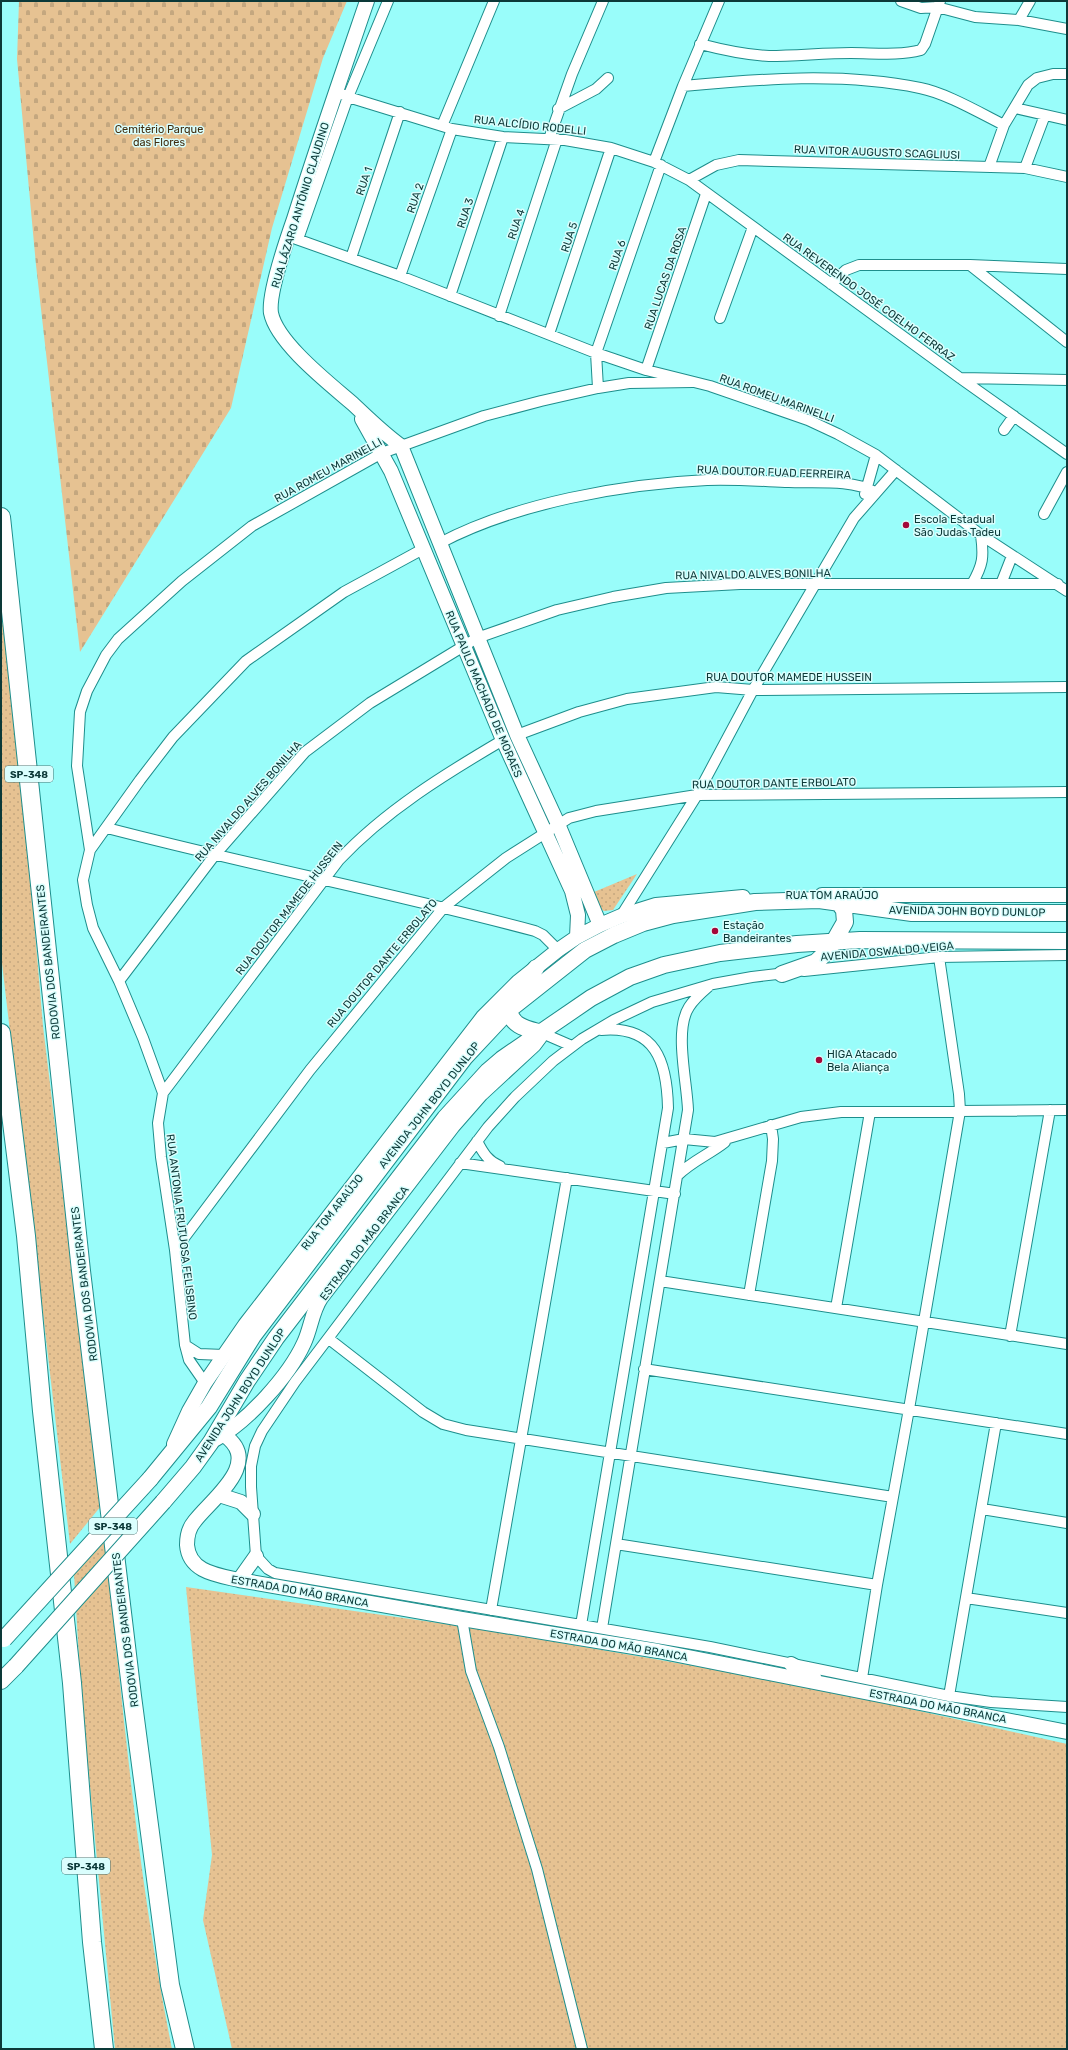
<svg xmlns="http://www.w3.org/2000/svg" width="1068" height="2050" viewBox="0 0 1068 2050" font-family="Rubik,sans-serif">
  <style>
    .grass { fill: url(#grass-dots) }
    .cemetery { fill: url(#cemetery-stones) }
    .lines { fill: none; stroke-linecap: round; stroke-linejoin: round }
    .street-casing { stroke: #1e8e8c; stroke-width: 12 }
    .secondary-casing { stroke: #1e8e8c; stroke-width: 16 }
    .primary-casing { stroke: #1e8e8c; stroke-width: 18 }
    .highway-casing { stroke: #1e8e8c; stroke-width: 20 }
    .street { stroke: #fff; stroke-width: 10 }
    .secondary { stroke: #fff; stroke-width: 14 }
    .primary { stroke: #fff; stroke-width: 16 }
    .highway { stroke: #fff; stroke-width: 18 }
    .primary-bridge-casing { stroke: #1e8e8c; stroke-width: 18; stroke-linecap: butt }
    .primary-bridge { stroke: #fff; stroke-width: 16 }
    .poi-dot { fill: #a40739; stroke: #dafefd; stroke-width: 1.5 }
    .labels { text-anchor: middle; stroke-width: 3; stroke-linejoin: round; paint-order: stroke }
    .shield { fill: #dafefd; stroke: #4a7473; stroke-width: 1 }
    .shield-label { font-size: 10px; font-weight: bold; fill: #0c3938 }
    .street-label { font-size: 11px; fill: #0c3938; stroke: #dafefd }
    .park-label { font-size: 11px; fill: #412c0d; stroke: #dafefd }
    .poi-label { font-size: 11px; fill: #0c3938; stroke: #dafefd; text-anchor: start }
  </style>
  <defs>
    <pattern id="grass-dots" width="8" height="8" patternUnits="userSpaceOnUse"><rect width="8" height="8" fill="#e6c292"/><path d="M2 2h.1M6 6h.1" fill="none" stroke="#c4a77f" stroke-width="1.8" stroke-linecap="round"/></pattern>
    <pattern id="cemetery-stones" width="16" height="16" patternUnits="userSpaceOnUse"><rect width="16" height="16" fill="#e6c292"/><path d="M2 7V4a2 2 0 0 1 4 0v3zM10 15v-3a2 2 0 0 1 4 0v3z" fill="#c4a77f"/></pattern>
  </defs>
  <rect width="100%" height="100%" fill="#99fdfa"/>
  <path class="grass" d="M1,595l27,255 15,176 58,480 -31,38 -69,-589z
    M637,874l-24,36 -9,1 -7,-5 -3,-14z
    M105,1540c18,170 33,341 67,509h-57l-34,-357 -7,-118z
    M186,1587l288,41 325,56 268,60v305h-835l-29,-129 9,-65z"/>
  <path class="cemetery" d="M19,1h328l-24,57 -51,170 -41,180 -151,244 -44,-387 -19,-206z"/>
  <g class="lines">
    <g class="street-casing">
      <path id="street" d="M901,1l20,7 16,-1 38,10 44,3 48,9
        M1019,20l11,-19
        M700,44c23,6 46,11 69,12 27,0 55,-3 82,-3 24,0 47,3 70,-3l4,-6 15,-43
        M683,86c78,-7 159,-14 237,2 26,5 60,25 84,37
        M335,91l13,6 104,32 51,8 62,3 46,8 43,14 35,18 271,198 107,76
        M1015,108l52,12
        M558,109l38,-20 12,-11
        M442,126l52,-125
        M549,139l23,-65 31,-73
        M654,162l29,-76 36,-85
        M989,167l15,-42 24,-40 9,-7 16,-4h14
        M1025,168l20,-53
        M689,180l27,-15 23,-5 286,8 42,9
        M288,236l112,40 196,77 50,17 64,16 98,34 30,14 38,21 105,80 86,56
        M298,239l50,-142 40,-96
        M351,258l49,-146
        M970,265l97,77
        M400,276l52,-147
        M831,284l15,-14 13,-5h111l97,4
        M450,296l53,-159
        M499,316l58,-177
        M720,318l33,-91
        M549,334l62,-186
        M646,370l60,-176
        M960,378l107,2
        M598,388l-2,-35 65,-188
        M1004,430l10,-14
        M865,494l11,-39
        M1044,514l23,-42
        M440,543c76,-40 182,-59 267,-63 27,-1 55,1 82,2 27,1 62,-3 86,10
        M972,584c11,-19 12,-27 9,-49
        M1001,584l11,-28
        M517,735l62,-23 48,-13 89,-12 37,3 314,-3
        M107,828c142,37 286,65 428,103l8,4 15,15
        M90,850l50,-70 33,-43 73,-76 98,-69 79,-43
        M621,916l76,-121 56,-105 101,-172 42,-48
        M804,971l135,-14 128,-2
        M786,973l-34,4 -39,7 -61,18 -38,18 -32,19 -29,22 -38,36 -27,30 -193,255 -33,49 -7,15 -4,20v21l5,69 12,13 7,4 435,74 239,49 42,6 76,5
        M119,981l95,-125 91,-104 65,-49 107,-65 80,-28 56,-13 53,-9 74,-4h318
        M542,1033l30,13
        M163,1093l176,-233c46,-49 106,-86 164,-120
        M477,1141c6,12 11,20 23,25
        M663,1143l21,-4 31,3 86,-25 40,-5 226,-2
        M460,1163l215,31
        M678,1175c14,-14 32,-21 47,-33
        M175,1250l135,-180 134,-163 62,-49 63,-40 27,-7 101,-16 370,-3
        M660,1281l407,63
        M749,1295l23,-134 1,-22 -2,-14
        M836,1308l34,-196
        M1010,1336l40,-226
        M329,1339l94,73 20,12 23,6 427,67
        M185,1345l14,9 25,1
        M644,1369l423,65
        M205,1383l-16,-23 -4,-15 -10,-95 -14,-93 -3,-34 5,-30 -20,-55 -24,-57 -26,-53 -6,-23 -4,-25 7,-30 -13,-84 3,-54 7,-21 19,-36 12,-16 64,-58 70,-55 130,-73 102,-37 57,-15 57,-13 31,-5 64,-1
        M982,1509l85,14
        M616,1544l261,41
        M966,1598l101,15
        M491,1610l76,-432
        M462,1619l9,52 28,76 38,122 45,180
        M581,1625l87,-517c-1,-46 -12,-83 -67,-78
        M602,1628l86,-518c-1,-29 -14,-80 1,-103 5,-8 12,-14 19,-20
        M862,1678l15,-93 32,-176 51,-298 -1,-17 -20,-137
        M949,1696l47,-273"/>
    </g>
    <g class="secondary-casing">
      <path id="secondary" d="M367,1c-25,73 -50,145 -73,218 -7,20 -26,75 -23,94 6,30 59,71 82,91 16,15 30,29 48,42l116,289 41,89 42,101
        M362,419l29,52 112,269 69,151 6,24 -1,22
        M822,895h245
        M224,1435c40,28 -13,64 -30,87 -5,6 -7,15 -7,23 2,27 30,30 52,35l223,39 196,32 409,81
        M216,1439c32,-18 73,-63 88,-96 7,-15 8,-32 17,-45l132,-172 28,-32 53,-49 6,-8
        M174,1444l15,-33 16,-28 40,-58 238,-308 35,-35 40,-32 19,-13 23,-12 21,-9 35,-11 87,-8
        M219,1495l22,7 12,12
        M239,1580l17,-24
        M791,1664l23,13"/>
    </g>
    <g class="primary-casing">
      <path id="primary" d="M536,968c-7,10 -19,18 -25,29 -2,3 -2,8 -2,12 2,18 19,20 33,24
        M782,974l34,-12 13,-12 16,-28 -1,-12 -6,-8
        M150,1479l59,-72 44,-71 212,-279 44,-47 76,-60 29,-15 29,-12 30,-8 82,-13 64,-2 93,13h155
        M163,1502l30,-35 18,-25 36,-61 29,-43 169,-220 43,-47 14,-12 89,-61 39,-21 34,-12 56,-12 77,-9 63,-4 207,1
        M1,1681l15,-15"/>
    </g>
    <g class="highway-casing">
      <path id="highway" d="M1,517l80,754 51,425 38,289 15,64
        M1,1033l25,203 16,175 30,272 20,259 12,107"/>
    </g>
    <use href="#street" class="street"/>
    <use href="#secondary" class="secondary"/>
    <use href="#primary" class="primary"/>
    <use href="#highway" class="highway"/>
    <g class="primary-bridge-casing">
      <path id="primary-bridge" d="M4,1639l146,-160
        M16,1666l147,-164"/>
    </g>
    <use href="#primary-bridge" class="primary-bridge"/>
  </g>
  <g class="poi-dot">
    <circle cx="906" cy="525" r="4"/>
    <circle cx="715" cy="931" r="4"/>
    <circle cx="819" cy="1060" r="4"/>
  </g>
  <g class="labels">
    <g class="shield">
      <rect x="5" y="766" width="48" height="16" rx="3"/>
      <rect x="89" y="1518" width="48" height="16" rx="3"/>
      <rect x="62" y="1858" width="48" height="16" rx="3"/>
    </g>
    <g class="shield-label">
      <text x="29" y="778">SP-348</text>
      <text x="113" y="1530">SP-348</text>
      <text x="86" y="1870">SP-348</text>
    </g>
    <g class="street-label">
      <text transform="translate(530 125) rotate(6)" y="4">RUA ALCÍDIO RODELLI</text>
      <text transform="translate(877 152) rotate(2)" y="4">RUA VITOR AUGUSTO SCAGLIUSI</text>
      <text transform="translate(364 181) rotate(-71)" y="4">RUA 1</text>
      <text transform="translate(415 198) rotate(-71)" y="4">RUA 2</text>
      <text transform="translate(300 205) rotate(-73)" y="4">RUA LÁZARO ANTÔNIO CLAUDINO</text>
      <text transform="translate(465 213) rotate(-72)" y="4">RUA 3</text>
      <text transform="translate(516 224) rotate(-71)" y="4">RUA 4</text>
      <text transform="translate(569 237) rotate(-72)" y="4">RUA 5</text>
      <text transform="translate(617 255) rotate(-71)" y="4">RUA 6</text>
      <text transform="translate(665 278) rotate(-71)" y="4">RUA LUCAS DA ROSA</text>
      <text transform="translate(869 297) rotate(36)" y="4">RUA REVERENDO JOSÉ COELHO FERRAZ</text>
      <text transform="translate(777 398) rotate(20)" y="4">RUA ROMEU MARINELLI</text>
      <text transform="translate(328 470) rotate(-29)" y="4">RUA ROMEU MARINELLI</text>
      <text transform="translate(774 472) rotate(2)" y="4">RUA DOUTOR FUAD FERREIRA</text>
      <text transform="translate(753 574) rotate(-1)" y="4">RUA NIVALDO ALVES BONILHA</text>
      <text x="789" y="681">RUA DOUTOR MAMEDE HUSSEIN</text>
      <text transform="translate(484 694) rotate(67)" y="4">RUA PAULO MACHADO DE MORAES</text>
      <text transform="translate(774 783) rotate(-1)" y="4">RUA DOUTOR DANTE ERBOLATO</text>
      <text transform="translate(248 801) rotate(-49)" y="4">RUA NIVALDO ALVES BONILHA</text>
      <text x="832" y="899">RUA TOM ARAÚJO</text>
      <text transform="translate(289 908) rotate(-52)" y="4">RUA DOUTOR MAMEDE HUSSEIN</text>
      <text transform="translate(967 911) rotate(1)" y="4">AVENIDA JOHN BOYD DUNLOP</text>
      <text transform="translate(887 951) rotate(-5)" y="4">AVENIDA OSWALDO VEIGA</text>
      <text transform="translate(48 962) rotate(-96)" y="4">RODOVIA DOS BANDEIRANTES</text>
      <text transform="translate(382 963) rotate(-50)" y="4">RUA DOUTOR DANTE ERBOLATO</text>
      <text transform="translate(429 1105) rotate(-52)" y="4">AVENIDA JOHN BOYD DUNLOP</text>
      <text transform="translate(332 1212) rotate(-52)" y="4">RUA TOM ARAÚJO</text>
      <text transform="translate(182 1227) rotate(83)" y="4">RUA ANTONIA FRUTUOSA FELISBINO</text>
      <text transform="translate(364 1243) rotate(-53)" y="4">ESTRADA DO MÃO BRANCA</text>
      <text transform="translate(84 1284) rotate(-97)" y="4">RODOVIA DOS BANDEIRANTES</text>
      <text transform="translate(240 1395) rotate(-57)" y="4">AVENIDA JOHN BOYD DUNLOP</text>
      <text transform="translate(300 1591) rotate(10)" y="4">ESTRADA DO MÃO BRANCA</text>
      <text transform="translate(125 1630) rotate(-97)" y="4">RODOVIA DOS BANDEIRANTES</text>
      <text transform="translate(619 1645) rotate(10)" y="4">ESTRADA DO MÃO BRANCA</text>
      <text transform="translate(938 1706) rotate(11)" y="4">ESTRADA DO MÃO BRANCA</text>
    </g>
    <g class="park-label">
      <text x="159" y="133">Cemitério Parque<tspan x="159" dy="13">das Flores</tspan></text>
    </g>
    <g class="poi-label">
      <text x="914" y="523">Escola Estadual<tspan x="914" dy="13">São Judas Tadeu</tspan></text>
      <text x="723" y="929">Estação<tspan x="723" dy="13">Bandeirantes</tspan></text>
      <text x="827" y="1058">HIGA Atacado<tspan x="827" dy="13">Bela Aliança</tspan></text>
    </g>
  </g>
  <rect width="1068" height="2050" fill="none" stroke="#0c3938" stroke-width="4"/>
</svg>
